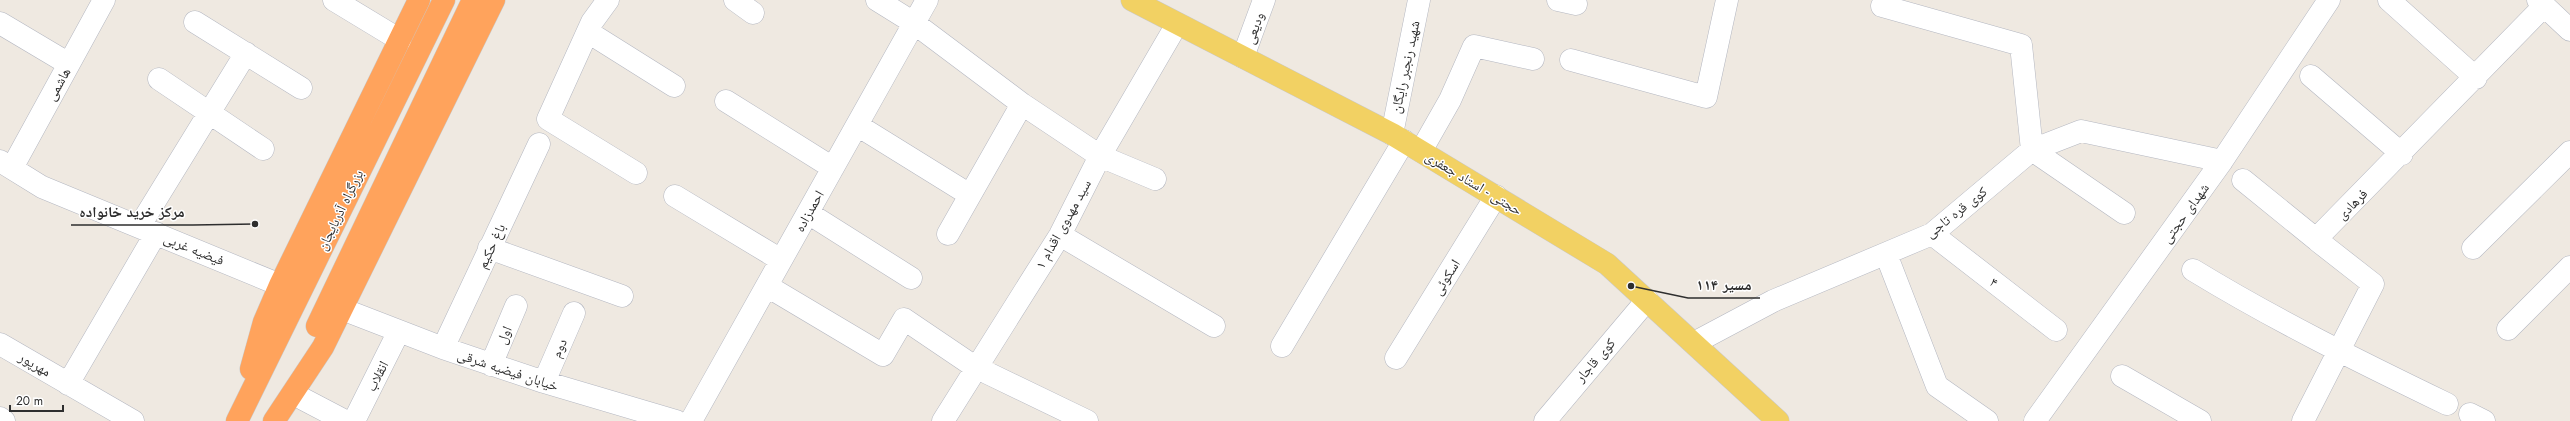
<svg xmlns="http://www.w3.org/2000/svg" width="2570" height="421" viewBox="0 0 2570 421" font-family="Jost,'Noto Naskh Arabic',sans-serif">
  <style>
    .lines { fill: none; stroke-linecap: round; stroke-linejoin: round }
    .minor-casing { stroke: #b4b7c1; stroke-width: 23 }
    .major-casing { stroke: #c9c9c9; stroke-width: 23 }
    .highway-casing { stroke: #c9c9c9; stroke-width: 23 }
    .minor { stroke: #fff; stroke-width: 22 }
    .major { stroke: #f2d163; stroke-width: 22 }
    .highway { stroke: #ffa35c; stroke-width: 22 }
    .labels { text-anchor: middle; stroke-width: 3; stroke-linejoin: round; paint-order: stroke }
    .street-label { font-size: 14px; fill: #2e2e2e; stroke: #fff }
    .leader { fill: none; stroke: #2e2e2e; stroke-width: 1.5 }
    .callout-dot { fill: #2e2e2e; stroke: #fff; stroke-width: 1.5 }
    .callout-label { font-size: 15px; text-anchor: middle; font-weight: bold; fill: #2e2e2e; stroke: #fff; stroke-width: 3; stroke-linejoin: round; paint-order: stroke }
  </style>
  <rect width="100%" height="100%" fill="#efe9e1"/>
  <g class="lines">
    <g class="minor-casing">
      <path id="minor" d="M334,0l66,40
        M608,0l-16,22 -44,97 88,54
        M735,0l18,13
        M877,0l37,23 108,81
        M1558,0l18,4
        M2389,0l87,78
        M2538,0l32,30
        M1882,6l139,39 11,105 92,63
        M195,22l106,66
        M0,23l69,41
        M588,32l86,54
        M1243,57l21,-57
        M1571,60l135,37 21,-97
        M2311,76l91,78
        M159,79l104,70
        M726,101l107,67
        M857,125l113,70
        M1392,134l27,-134
        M1421,151l29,-51 24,-54 59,13
        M0,161l42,26 238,98
        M12,168l92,-168
        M2243,180l74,60
        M675,196l106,64
        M808,213l103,65
        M139,227l107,-174
        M948,234l74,-130 78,52 55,23
        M1932,234l124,96
        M1060,235l154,91
        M489,248l133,48
        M2473,248l97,-96
        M1886,254l51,132 50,35
        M2193,270c82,50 167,92 254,134
        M767,286l116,69 21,-36 71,48 112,54
        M342,309l101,39 101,34 132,39
        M2508,329l62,-62
        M1694,343l79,-42 159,-67 100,-84 49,-19 141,30
        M0,344l133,77
        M1282,346l122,-205
        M443,348l96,-204
        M1396,358l100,-162
        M491,365l25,-59
        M2122,376l78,45
        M544,382l30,-69
        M68,384l88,-151
        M303,399l42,22
        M2470,414l14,7
        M0,418l4,3
        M354,421l45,-90
        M691,421l236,-421
        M943,421l117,-186 40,-79 77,-132
        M1545,421l102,-121
        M2035,421l187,-260 107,-161
        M2303,421l70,-137 -55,-43v-4l226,-231"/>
    </g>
    <g class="major-casing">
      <path id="major" d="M1132,0l260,134 215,130 171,157"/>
    </g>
    <g class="highway-casing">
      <path id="highway" d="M317,326l156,-326
        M251,369l13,-47 16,-37 139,-285
        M237,421l207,-421
        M274,421l49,-74 171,-347"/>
    </g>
    <use href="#minor" class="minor"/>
    <use href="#major" class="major"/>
    <use href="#highway" class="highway"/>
  </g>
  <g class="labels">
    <g class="street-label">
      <text transform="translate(1254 28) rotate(-70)" y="5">ودیعی</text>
      <text transform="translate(1405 67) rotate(-78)" y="5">شهید رنجبر رایگان</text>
      <text transform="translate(58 84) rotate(-61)" y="5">هاشمی</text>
      <text transform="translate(1474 183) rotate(31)" y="5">حجتی - استاد جعفری</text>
      <text transform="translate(2352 204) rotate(-45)" y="5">فرهادی</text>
      <text transform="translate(340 210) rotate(-64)" y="5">بزرگراه آذربایجان</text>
      <text transform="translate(809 211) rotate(-61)" y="5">احمدزاده</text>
      <text transform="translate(1956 212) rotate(-38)" y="5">کوی قره تاجی</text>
      <text transform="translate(2185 213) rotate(-54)" y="5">شهدای حجتی</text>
      <text transform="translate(1063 224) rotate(-61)" y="5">سید مهدوی اقدام ۱</text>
      <text transform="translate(491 246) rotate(-65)" y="5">باغ حکیم</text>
      <text transform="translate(194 249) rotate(22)" y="5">فیضیه غربی</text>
      <text transform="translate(1446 277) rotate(-58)" y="5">اسکوئی</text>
      <text transform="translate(1994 282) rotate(38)" y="5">۴</text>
      <text transform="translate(504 335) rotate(-67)" y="5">اول</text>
      <text transform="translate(559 348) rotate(-67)" y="5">دوم</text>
      <text transform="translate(1595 360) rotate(-49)" y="5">کوی قاجار</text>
      <text transform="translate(35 364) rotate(30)" y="5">مهرپور</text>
      <text transform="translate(508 370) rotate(18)" y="5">خیابان فیضیه شرقی</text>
      <text transform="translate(377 376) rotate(-63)" y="5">انقلاب</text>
    </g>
  </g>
  <path class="leader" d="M255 224L193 225H71M1631 286L1688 298H1760"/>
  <g class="callout-dot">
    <circle cx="255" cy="224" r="4"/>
    <circle cx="1631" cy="286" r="4"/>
  </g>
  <g class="callout-label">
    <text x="132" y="217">مرکز خرید خانواده</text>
    <text x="1724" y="290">مسیر ۱۱۴</text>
  </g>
  <path d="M10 405v6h53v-6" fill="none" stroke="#2e2e2e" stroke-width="2"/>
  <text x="16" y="405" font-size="12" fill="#2e2e2e" stroke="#ffffff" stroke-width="3" paint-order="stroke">20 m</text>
</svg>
